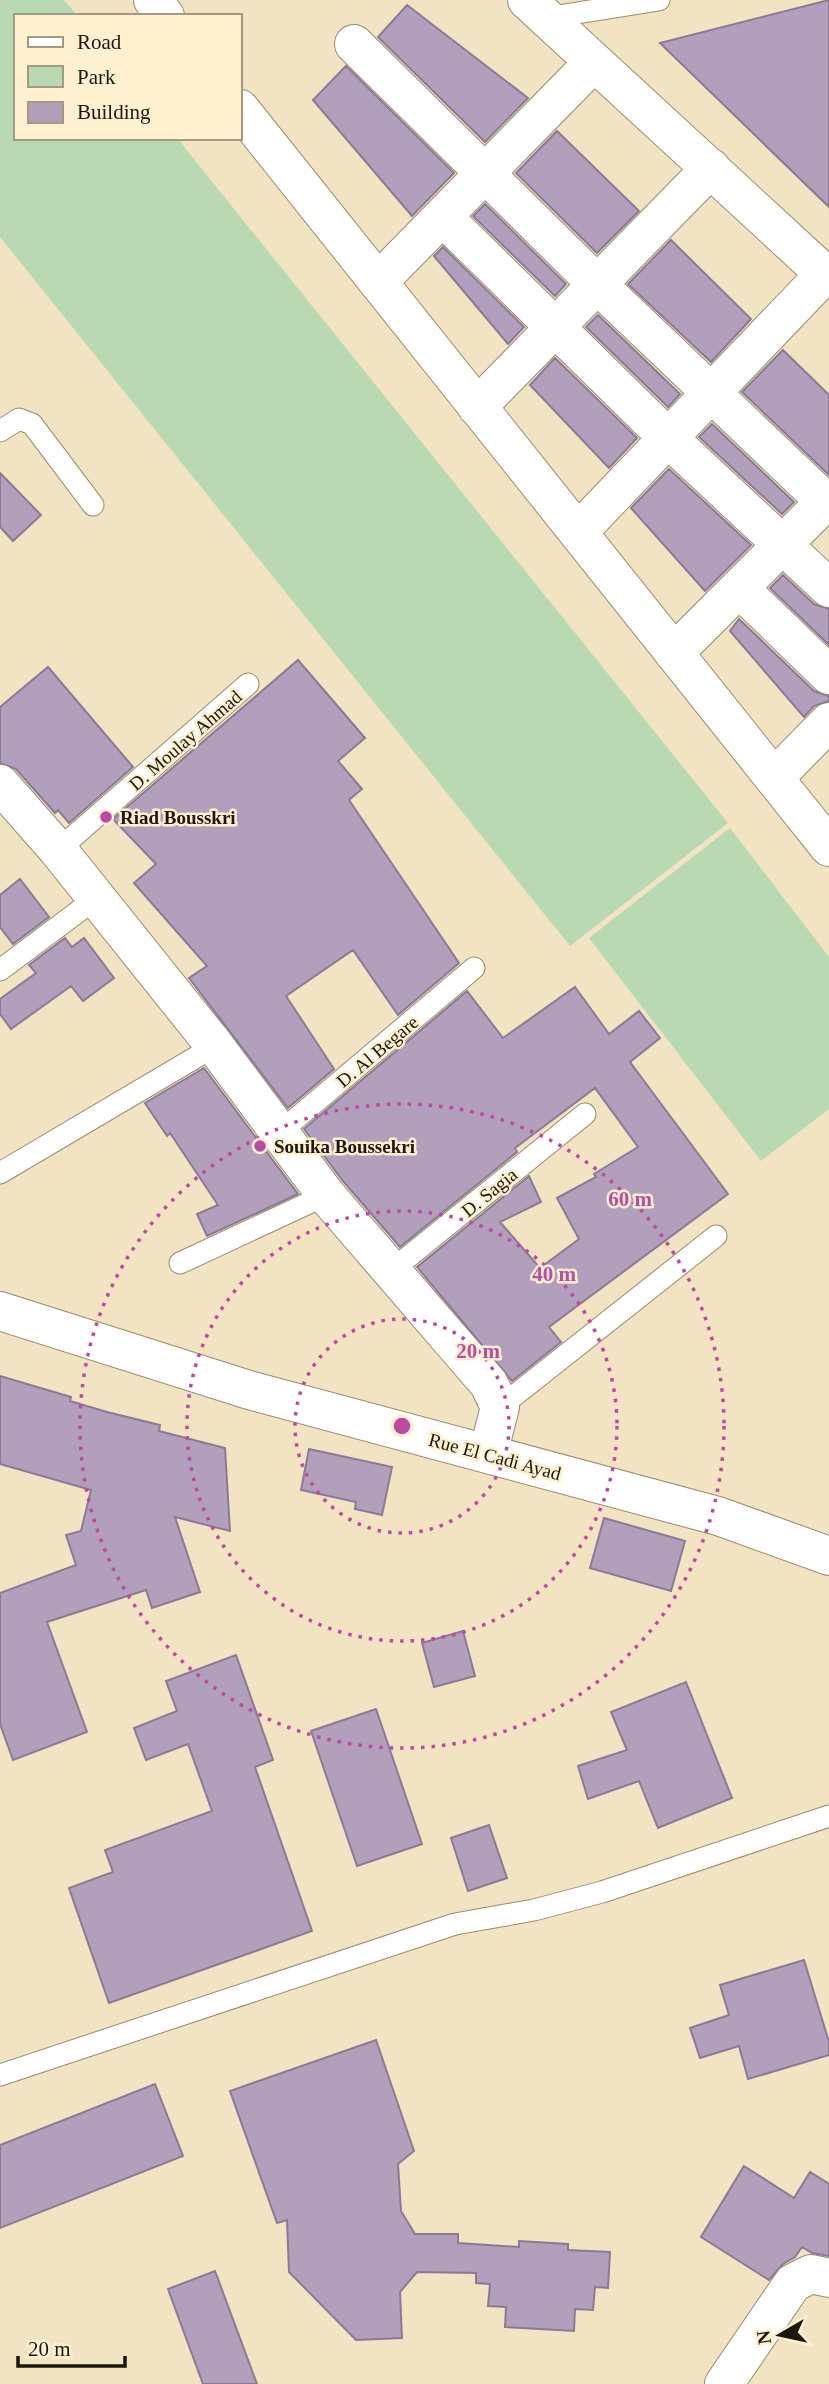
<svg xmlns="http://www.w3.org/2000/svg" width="829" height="2384" viewBox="0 0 829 2384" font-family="'Times New Roman',serif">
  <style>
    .green { fill: #b9d9b3 }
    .building { fill: #b29fbb; stroke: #8c7a95; stroke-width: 2 }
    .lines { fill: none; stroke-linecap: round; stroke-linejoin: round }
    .lane-casing { stroke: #988b6d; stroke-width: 23 }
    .street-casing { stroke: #988b6d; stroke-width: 40 }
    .secondary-casing { stroke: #988b6d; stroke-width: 40 }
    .lane { stroke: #fff; stroke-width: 21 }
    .street { stroke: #fff; stroke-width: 38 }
    .secondary { stroke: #fff; stroke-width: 38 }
    .ring { fill: none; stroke: #bd49a2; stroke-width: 3.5; stroke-dasharray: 3.5 7 }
    .poi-dot { fill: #bd49a2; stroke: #fff0d0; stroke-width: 2.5 }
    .labels { text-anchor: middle; stroke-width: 5; stroke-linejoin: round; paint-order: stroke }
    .street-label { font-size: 19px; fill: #1c170b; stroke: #fff0d0 }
    .poi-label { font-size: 19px; font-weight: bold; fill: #1c170b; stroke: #fff0d0; text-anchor: start }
    .centre { fill: #bd49a2; stroke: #fff0d0; stroke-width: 3.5 }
    .ring-label { font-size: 21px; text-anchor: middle; font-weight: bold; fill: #bd49a2; stroke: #fff0d0; stroke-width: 5; stroke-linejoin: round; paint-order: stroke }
  </style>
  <rect width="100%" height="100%" fill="#f2e3c3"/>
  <path class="green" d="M0,0h64l14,16h-62v122h161l551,685 -158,123 -570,-709z
    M730,828l99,129v152l-68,52 -172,-223z"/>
  <path class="building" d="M829,0v207l-169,-164z
    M407,5l121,93 -43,44 -107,-105z
    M346,66l108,107 -42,43 -99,-116z
    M557,131l82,80 -42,42 -81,-80z
    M485,204l81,80 -11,12 -82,-80z
    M671,240l80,79 -40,43 -83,-78z
    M443,247l81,80 -16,17 -74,-88z
    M598,315l82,79 -12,13 -82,-80z
    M783,350l46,45v80l-87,-83z
    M555,358l82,80 -28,30 -79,-83z
    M712,424l82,78 -12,12 -83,-77z
    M669,469l82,76 -46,46 -74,-83z
    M0,473l41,42 -28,26 -13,-14z
    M783,575l31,29 15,5v36l-59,-57z
    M739,619l75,72 15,5v5l-15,5 -10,11 -74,-86z
    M298,660l67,78 -27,23 24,28 -13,11 110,163 -61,52 -45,-65 -67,46 48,73 -46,39 -99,-130 18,-12 -73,-83 22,-19 -43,-45z
    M48,667l85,100 -64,56 -11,-13 -3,3 -39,-44 -16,-6v-56z
    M20,879l29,38 -36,27 -13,-17v-32z
    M65,938l7,9 12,-9 30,40 -31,23 -12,-15 -60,43 -11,-15v-15l36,-26 -7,-8z
    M575,987l34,47 30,-23 21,27 -30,24 98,132 -179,133 12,15 -49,39 -95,-114 112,-91 12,26 -41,20 40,46 39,-29 -22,-41 39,-21 -2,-3 44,-27 -43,-59 -80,60 2,4 -117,95 -57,-66 -39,-52 163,-138 36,47z
    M204,1068l94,126 -91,42 -10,-22 21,-9 -48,-72 -3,3 -22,-33z
    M0,1376l71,21 -1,4 37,11 53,13 -1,6 66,17 5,83 -55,-14 25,75 -48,16 -6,-18 -99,32 40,110 -74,28 -13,-36v-131l76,-28 -10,-30 15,-4 10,-41 -91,-26z
    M309,1449l83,18 -10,48 -27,-6 1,-7 -55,-12z
    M604,1518l81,23 -14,50 -81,-23z
    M463,1631l12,45 -41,11 -12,-44z
    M236,1655l37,105 -18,7 57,164 -203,72 -40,-115 44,-16 -8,-22 107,-39 -24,-67 -42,16 -12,-32 43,-17 -11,-30z
    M686,1682l46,116 -74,30 -19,-47 -51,18 -10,-33 49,-16 -16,-38z
    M376,1709l46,135 -65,22 -46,-135z
    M489,1825l18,53 -39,13 -17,-53z
    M804,1960l25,82v13l-81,24 -9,-33 -39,12 -10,-30 39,-13 -9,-30z
    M376,2040l38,111 -16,13 3,47 14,23h43v9l61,4v-6l49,3v6l42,2 -2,36 -13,-1 -2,23 -18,-1 -1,22 -69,-4 1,-20 -18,-1 2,-22 -14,-1v-10l-59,-1 -17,20 2,46 -46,2 -67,-68 -2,-52 -10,3 -47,-132z
    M155,2084l28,72 -183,72v-83z
    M744,2166l50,32 16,-26 19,12v72l-17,-3 -10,-6 -7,10 -12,7 -14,16 -68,-43z
    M215,2271l42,113h-54l-35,-95z"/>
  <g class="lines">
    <g class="lane-casing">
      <path id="lane" d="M546,18l113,-18
        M0,431l19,-12 13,5 61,81
        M58,850l190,-166
        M0,970l95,-71
        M279,1133l195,-165
        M0,1173l215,-127
        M180,1263l146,-68
        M392,1270l193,-156
        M500,1407l216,-171
        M0,2075l455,-151 79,-14 68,-18 227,-76"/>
    </g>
    <g class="street-casing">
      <path id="street" d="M354,44l243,240 232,221
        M443,217l225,221 161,150
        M378,282l215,-219
        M477,407l234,-239
        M578,532l247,-258
        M739,588l90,87
        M674,653l155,-155
        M774,778l55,-56
        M0,784l58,66 157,196 111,149 163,189 11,23 -12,47
        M0,1311l249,79 469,126 111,40
        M724,2384l69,-101 18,-9 18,4"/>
    </g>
    <g class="secondary-casing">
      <path id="secondary" d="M153,0l12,16
        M527,0l302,278
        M240,109l589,738"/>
    </g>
    <use href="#lane" class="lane"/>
    <use href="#street" class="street"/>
    <use href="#secondary" class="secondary"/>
  </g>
  <g class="ring">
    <circle cx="402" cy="1426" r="107"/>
    <circle cx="402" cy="1426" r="215"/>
    <circle cx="402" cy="1426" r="322"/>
  </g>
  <g class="poi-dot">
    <circle cx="106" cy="817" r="7"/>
    <circle cx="260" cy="1146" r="7"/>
  </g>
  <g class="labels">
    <g class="street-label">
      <text transform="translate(185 740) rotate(-41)" y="7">D. Moulay Ahmad</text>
      <text transform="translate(377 1051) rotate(-40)" y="7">D. Al Begare</text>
      <text transform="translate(489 1192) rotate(-39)" y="7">D. Sagia</text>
      <text transform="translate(495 1456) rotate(15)" y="7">Rue El Cadi Ayad</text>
    </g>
    <g class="poi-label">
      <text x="120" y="824">Riad Bousskri</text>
      <text x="274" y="1153">Souika Boussekri</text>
    </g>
  </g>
  <circle cx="402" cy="1426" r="10" class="centre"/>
  <g class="ring-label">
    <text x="630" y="1206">60 m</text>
    <text x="554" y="1281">40 m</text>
    <text x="478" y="1358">20 m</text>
  </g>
  <rect x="14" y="14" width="228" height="126" fill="#fff0d0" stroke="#a49981" stroke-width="2"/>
  <rect x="28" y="37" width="35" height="10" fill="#ffffff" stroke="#a49981" stroke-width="2"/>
  <text x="77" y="49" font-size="21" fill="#1c170b">Road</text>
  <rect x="28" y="66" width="35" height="21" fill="#b9d9b3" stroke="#a49981" stroke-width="2"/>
  <text x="77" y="84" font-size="21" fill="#1c170b">Park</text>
  <rect x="28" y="102" width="35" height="21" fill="#b29fbb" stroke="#a49981" stroke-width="2"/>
  <text x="77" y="119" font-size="21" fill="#1c170b">Building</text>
  <g transform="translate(780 2335) rotate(261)" stroke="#fff0d0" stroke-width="5" paint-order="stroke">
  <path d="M0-5L12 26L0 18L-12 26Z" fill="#1c170b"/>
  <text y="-10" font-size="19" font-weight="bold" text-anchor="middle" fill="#1c170b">N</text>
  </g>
  <path d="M18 2356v10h107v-10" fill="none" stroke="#1c170b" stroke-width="3.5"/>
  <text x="28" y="2356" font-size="21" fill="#1c170b" stroke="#fff0d0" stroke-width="5" paint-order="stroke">20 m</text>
</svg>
